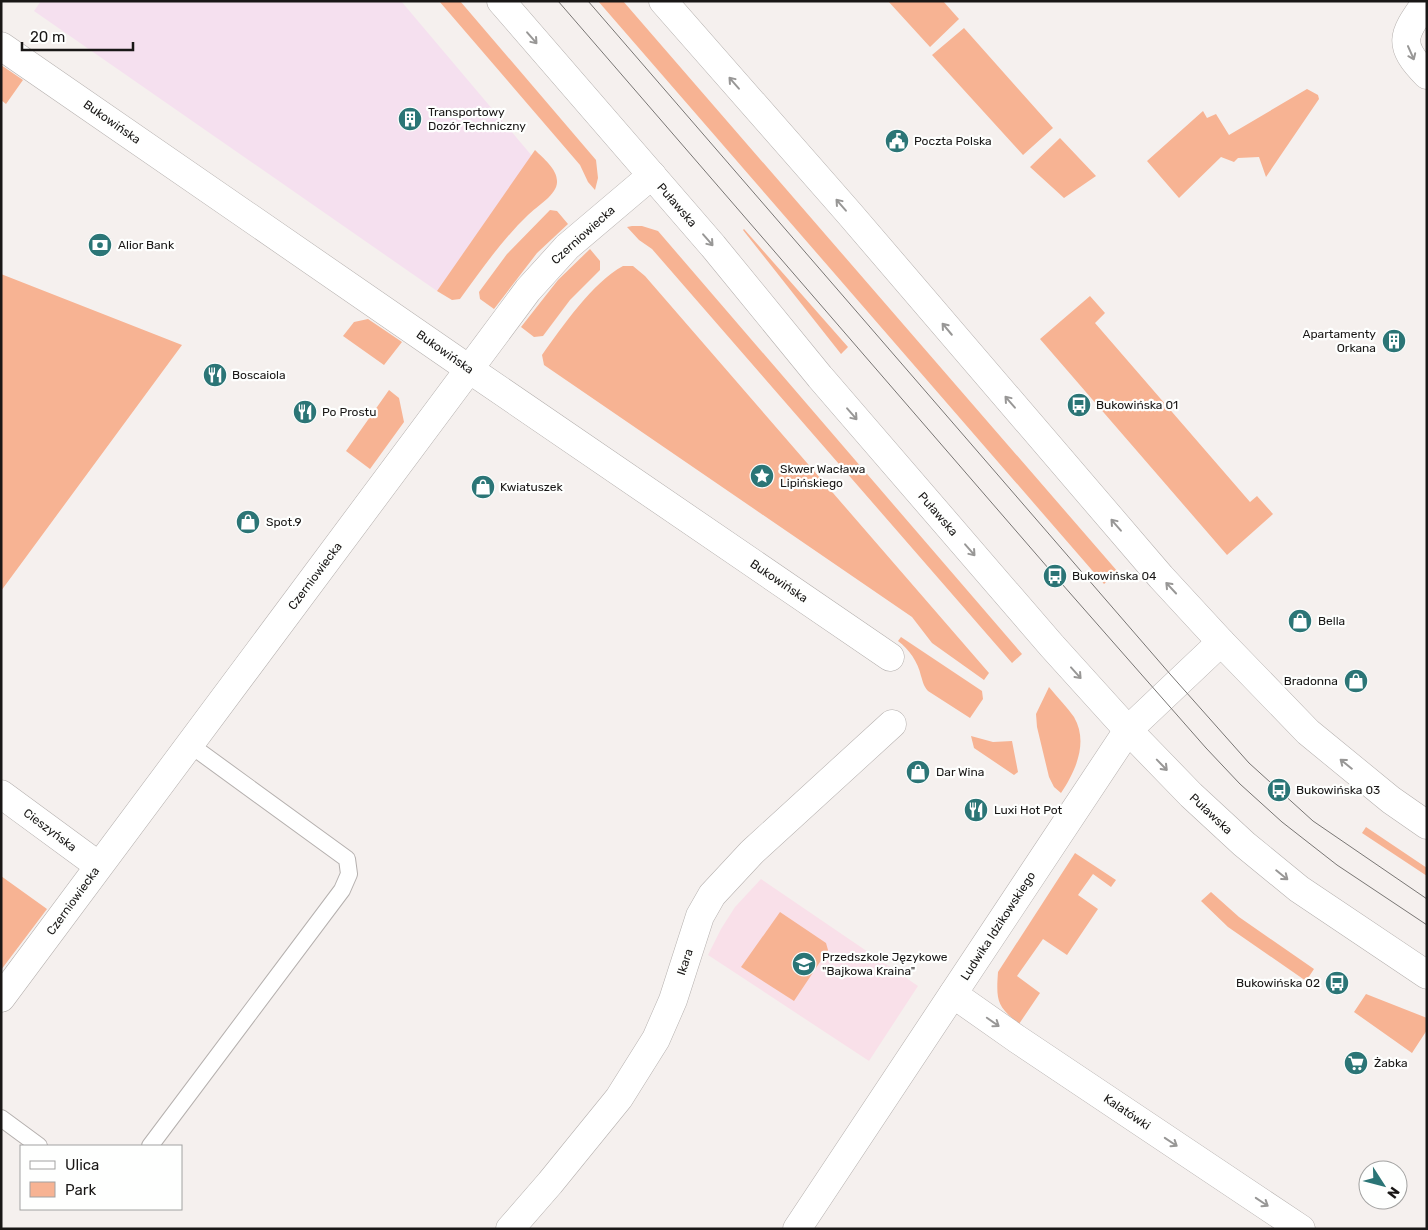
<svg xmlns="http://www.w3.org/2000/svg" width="1428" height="1230" viewBox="0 0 1428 1230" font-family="Rubik,sans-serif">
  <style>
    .commercial { fill: #f5e0ef }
    .education { fill: #f9e0e9 }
    .green { fill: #f7b393 }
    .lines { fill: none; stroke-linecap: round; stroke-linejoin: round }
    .service-casing { stroke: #b5b0ae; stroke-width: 18 }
    .minor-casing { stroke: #b5b0ae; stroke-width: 29 }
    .tertiary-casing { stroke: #b5b0ae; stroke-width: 29 }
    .secondary-casing { stroke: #b5b0ae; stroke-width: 29 }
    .service { stroke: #fff; stroke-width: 16 }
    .minor { stroke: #fff; stroke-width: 28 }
    .tertiary { stroke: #fff; stroke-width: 28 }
    .secondary { stroke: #fff; stroke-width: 28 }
    .tram { stroke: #797674; stroke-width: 1 }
    .oneway { stroke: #989796 }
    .labels { text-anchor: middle; stroke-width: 4.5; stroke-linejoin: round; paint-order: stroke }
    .poi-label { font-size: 12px; fill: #191716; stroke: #fefffe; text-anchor: start }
    .street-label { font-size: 12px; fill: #191716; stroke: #fefffe }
  </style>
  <rect width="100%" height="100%" fill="#f5f0ee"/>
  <path class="commercial" d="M41,1h360l131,155 -95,135 -403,-280z"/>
  <path class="education" d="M761,879l157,107 -49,75 -161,-106 13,-26 14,-22z"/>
  <path class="green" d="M439,1h21l136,159 2,18 -3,12 -7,-8 -8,-17z
    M598,1h25l495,571 -14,12z
    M888,1h55l16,18 -29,28z
    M964,28l89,100 -30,27 -91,-100z
    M1,65l22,15 -17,24 -5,-4z
    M1307,89l11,6 1,4 -53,78 -7,-20 -21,1 -4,4 -13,-5 -42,41 -32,-37 56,-50 4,7 9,-4 13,21z
    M1060,138l36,38 -32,22 -34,-31z
    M535,150c8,8 22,19 22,31 1,13 -20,25 -29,34 -26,25 -47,55 -68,84l-8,1 -15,-9z
    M550,210l7,1 11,13 -31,29 -43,56 -14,-10 -1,-7 28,-38z
    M632,226h10l16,5 364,423 -10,9 -360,-414 -13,-9 -12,-13z
    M744,229l104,118 -7,7 -98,-124z
    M590,249l10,12v9l-30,30 -27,36 -9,1 -13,-10 37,-47z
    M623,266h10l12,10 344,397 -5,7 -52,-37 -20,-26 -368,-252 -2,-10c20,-28 51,-73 81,-89z
    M1,274l181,71 -181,246z
    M1090,296l15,17 -10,10 155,179 7,-6 16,18 -46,41 -187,-216z
    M368,319l34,23 -18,23 -41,-29 11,-14z
    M389,390l10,8 5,24 -34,47 -24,-18z
    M901,637l81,54 1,8 -13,19 -42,-27c-5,-6 -5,-9 -7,-15 -3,-14 -12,-27 -23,-35z
    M1049,687c8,10 18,20 25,30 15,26 1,55 -13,76l-7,-6 -5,-10 -12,-50 -1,-13z
    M971,736l22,6 19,-1 6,31 -4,3 -40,-27z
    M1366,827l61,41v8l-65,-43z
    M1075,853l41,27 -5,7 -18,-13 -15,21 20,14 -31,46 -24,-16 -26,37 23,17 -21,31c-22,-18 -23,-23 -21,-52z
    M1,876l46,33 -46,61z
    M1211,892l28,25 75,52 -8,12 -78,-54 -27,-26z
    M780,912l46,31 2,7 -34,51 -53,-34z
    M1366,994l61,24v12l-15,23 -58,-41z"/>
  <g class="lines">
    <g class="service-casing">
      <path id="service" d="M1,1118l38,28
        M150,1146l192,-256 7,-16 -2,-15 -158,-115"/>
    </g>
    <g class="minor-casing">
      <path id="minor" d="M1427,1c-23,33 -32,42 0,74
        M1,46l468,323 421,288
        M1,794l98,72
        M953,994l64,45 284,190
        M1,998l527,-708 39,-43 85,-72
        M510,1229l40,-46 69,-85 37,-59 17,-39 27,-84 12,-21 40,-43 140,-128"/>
    </g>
    <g class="tertiary-casing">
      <path id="tertiary" d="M797,1229l331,-499 93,-88"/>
    </g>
    <g class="secondary-casing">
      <path id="secondary" d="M501,1l212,245 107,131 232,269 76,84 63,65 53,49 55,45 128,86
        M663,1l186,212 312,364 60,65 87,90 83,68 36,25"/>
    </g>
    <use href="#service" class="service"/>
    <use href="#minor" class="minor"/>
    <use href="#tertiary" class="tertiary"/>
    <use href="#secondary" class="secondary"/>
    <path class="tram" d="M558,1l497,575 151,172 34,36 42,38 55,43 90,60
      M588,1l582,673 79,89 64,58 114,78"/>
  </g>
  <defs><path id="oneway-shaft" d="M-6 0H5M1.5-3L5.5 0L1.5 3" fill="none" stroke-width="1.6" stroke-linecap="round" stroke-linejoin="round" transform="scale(1.25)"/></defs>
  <g class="oneway">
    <use href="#oneway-shaft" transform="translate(532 38) rotate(49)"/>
    <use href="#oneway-shaft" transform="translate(1411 53) rotate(66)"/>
    <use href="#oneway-shaft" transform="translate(734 83) rotate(-131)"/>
    <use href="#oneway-shaft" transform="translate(841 205) rotate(-131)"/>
    <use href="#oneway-shaft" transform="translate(708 240) rotate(49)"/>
    <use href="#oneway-shaft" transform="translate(947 329) rotate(-130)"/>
    <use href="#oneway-shaft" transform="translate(1010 402) rotate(-131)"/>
    <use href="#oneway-shaft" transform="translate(852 414) rotate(49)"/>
    <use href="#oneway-shaft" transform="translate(1116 525) rotate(-131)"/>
    <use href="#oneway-shaft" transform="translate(970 550) rotate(49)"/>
    <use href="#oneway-shaft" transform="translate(1171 588) rotate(-133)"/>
    <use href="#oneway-shaft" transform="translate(1076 673) rotate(48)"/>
    <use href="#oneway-shaft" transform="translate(1346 764) rotate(-141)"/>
    <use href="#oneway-shaft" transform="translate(1162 765) rotate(46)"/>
    <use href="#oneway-shaft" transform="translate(1282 875) rotate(39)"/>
    <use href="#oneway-shaft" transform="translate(993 1022) rotate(35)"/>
    <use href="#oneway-shaft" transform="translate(1171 1142) rotate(34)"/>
    <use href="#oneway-shaft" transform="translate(1262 1202) rotate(34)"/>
  </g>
  <defs>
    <g id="building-disc" transform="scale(1.25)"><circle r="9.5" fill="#2b7576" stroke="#fefffe"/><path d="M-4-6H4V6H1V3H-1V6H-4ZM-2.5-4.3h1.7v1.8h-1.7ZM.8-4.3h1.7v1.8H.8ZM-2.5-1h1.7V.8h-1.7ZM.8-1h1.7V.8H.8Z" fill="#fff"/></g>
    <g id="civic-disc" transform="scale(1.25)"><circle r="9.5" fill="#2b7576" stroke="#fefffe"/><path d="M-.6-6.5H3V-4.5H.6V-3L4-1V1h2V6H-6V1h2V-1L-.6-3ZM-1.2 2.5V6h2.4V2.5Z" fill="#fff"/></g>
    <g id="bank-disc" transform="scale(1.25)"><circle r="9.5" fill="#2b7576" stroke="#fefffe"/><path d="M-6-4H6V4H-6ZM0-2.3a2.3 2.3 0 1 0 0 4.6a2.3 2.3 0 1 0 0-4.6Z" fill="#fff"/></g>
    <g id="restaurant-disc" transform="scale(1.25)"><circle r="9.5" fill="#2b7576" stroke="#fefffe"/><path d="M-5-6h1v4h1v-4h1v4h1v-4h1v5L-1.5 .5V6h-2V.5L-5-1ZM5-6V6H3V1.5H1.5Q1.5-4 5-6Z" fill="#fff"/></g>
    <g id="bus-disc" transform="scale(1.25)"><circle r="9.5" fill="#2b7576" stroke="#fefffe"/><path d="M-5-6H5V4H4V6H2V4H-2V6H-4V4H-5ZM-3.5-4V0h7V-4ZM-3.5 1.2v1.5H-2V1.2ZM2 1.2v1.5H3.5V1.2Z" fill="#fff"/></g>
    <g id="sight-disc" transform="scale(1.25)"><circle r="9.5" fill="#2b7576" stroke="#fefffe"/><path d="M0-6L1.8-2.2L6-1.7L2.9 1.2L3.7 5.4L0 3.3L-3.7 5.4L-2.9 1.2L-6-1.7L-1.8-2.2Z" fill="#fff"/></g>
    <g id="shop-disc" transform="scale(1.25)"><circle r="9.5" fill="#2b7576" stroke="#fefffe"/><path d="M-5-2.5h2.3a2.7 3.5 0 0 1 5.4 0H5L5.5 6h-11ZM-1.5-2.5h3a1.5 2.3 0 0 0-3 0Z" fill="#fff"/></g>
    <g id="school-disc" transform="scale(1.25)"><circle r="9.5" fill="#2b7576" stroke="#fefffe"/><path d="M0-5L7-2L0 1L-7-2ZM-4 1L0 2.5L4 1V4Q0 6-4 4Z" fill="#fff"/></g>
    <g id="supermarket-disc" transform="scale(1.25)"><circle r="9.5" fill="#2b7576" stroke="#fefffe"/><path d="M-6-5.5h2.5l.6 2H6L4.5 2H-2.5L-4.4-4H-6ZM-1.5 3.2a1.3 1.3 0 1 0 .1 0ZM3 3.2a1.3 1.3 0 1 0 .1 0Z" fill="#fff"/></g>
  </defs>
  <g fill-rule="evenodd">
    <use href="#building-disc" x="410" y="119"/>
    <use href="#civic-disc" x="897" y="141"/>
    <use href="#bank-disc" x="100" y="245"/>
    <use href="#building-disc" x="1394" y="341"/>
    <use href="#restaurant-disc" x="215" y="375"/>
    <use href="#bus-disc" x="1079" y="405"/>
    <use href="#restaurant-disc" x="305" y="412"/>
    <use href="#sight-disc" x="762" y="476"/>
    <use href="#shop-disc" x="483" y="487"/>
    <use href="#shop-disc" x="248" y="522"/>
    <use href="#bus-disc" x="1055" y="576"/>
    <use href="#shop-disc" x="1300" y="621"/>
    <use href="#shop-disc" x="1356" y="681"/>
    <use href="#shop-disc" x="918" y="772"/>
    <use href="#bus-disc" x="1279" y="790"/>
    <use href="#restaurant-disc" x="976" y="810"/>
    <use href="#school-disc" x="804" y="964"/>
    <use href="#bus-disc" x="1337" y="983"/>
    <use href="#supermarket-disc" x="1356" y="1063"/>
  </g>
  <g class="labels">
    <g class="poi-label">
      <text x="428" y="116">Transportowy<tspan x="428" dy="14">Dozór Techniczny</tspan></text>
      <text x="914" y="145">Poczta Polska</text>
      <text x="118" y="249">Alior Bank</text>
      <text x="1376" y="338" text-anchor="end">Apartamenty<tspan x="1376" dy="14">Orkana</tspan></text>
      <text x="232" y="379">Boscaiola</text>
      <text x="1096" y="409">Bukowińska 01</text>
      <text x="322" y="416">Po Prostu</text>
      <text x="780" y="473">Skwer Wacława<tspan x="780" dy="14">Lipińskiego</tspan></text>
      <text x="500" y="491">Kwiatuszek</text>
      <text x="266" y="526">Spot.9</text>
      <text x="1072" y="580">Bukowińska 04</text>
      <text x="1318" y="625">Bella</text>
      <text x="1338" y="685" text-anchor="end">Bradonna</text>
      <text x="936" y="776">Dar Wina</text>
      <text x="1296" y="794">Bukowińska 03</text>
      <text x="994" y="814">Luxi Hot Pot</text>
      <text x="822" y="961">Przedszkole Językowe<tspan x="822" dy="14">"Bajkowa Kraina"</tspan></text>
      <text x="1320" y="987" text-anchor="end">Bukowińska 02</text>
      <text x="1374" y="1067">Żabka</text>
    </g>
    <g class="street-label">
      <text transform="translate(112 122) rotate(35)" y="4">Bukowińska</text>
      <text transform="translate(677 205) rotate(49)" y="4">Puławska</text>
      <text transform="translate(583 235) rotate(-42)" y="4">Czerniowiecka</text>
      <text transform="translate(445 352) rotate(35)" y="4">Bukowińska</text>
      <text transform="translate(938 514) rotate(49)" y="4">Puławska</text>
      <text transform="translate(315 576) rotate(-53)" y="4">Czerniowiecka</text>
      <text transform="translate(779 581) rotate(34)" y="4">Bukowińska</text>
      <text transform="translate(1211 814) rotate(43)" y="4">Puławska</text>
      <text transform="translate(50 830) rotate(37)" y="4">Cieszyńska</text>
      <text transform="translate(73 901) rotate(-54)" y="4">Czerniowiecka</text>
      <text transform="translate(998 926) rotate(-57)" y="4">Ludwika Idzikowskiego</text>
      <text transform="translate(685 962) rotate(-72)" y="4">Ikara</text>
      <text transform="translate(1127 1112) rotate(34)" y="4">Kalatówki</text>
    </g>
  </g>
  <rect width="1428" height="1230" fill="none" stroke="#191716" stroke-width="5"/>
  <rect x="20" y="1145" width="162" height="65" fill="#fefffe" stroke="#a2a2a1"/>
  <rect x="30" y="1161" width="25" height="8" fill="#ffffff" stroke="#a2a2a1"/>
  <text x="65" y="1170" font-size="15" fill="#191716">Ulica</text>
  <rect x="30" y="1182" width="25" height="15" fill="#f7b393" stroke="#a2a2a1"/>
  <text x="65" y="1195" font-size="15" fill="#191716">Park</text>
  <g transform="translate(1383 1185) rotate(126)"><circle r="24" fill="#fefffe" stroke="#a2a2a1"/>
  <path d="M0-4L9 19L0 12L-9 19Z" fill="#2b7576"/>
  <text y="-8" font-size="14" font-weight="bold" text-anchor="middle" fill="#191716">N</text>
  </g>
  <path d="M22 42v8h111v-8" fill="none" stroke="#191716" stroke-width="2.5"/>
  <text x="30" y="42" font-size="15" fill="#191716" stroke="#fefffe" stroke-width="4" paint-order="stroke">20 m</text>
</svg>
